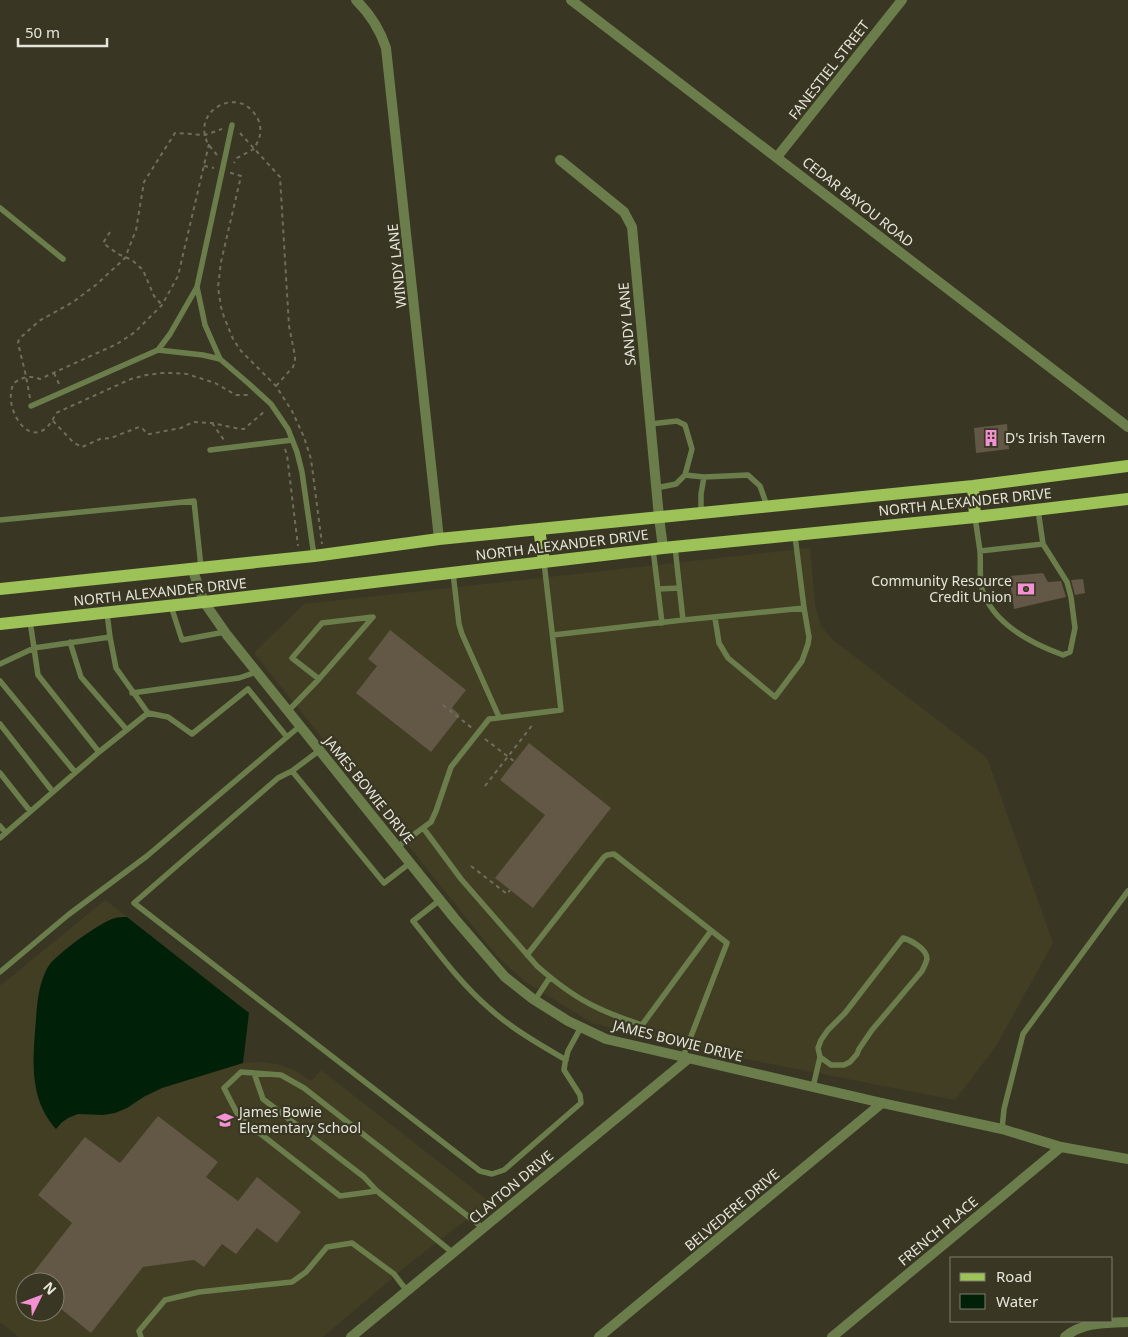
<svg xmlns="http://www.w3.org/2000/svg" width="1128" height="1337" viewBox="0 0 1128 1337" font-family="'Noto Sans',sans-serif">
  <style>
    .built { fill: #423e24; fill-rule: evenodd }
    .water { fill: #002108 }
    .building { fill: #635745 }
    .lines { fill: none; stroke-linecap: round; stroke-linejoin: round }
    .path { stroke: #6f6e5d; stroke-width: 2; stroke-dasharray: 4 4; stroke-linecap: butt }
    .service { stroke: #6a7d4b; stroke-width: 5.5 }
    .minor { stroke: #6a7d4b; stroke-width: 10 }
    .tertiary { stroke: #6a7d4b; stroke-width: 10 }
    .primary { stroke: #9dc257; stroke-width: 12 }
    .labels { text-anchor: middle; stroke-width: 4.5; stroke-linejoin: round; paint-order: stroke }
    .street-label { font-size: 14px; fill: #e6e5d9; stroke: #393724 }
    .poi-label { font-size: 14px; fill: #e6e5d9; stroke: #393724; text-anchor: start }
  </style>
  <rect width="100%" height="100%" fill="#393724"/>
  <path class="built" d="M810,548l5,57 6,21 12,14 154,118 66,185 -57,103 -41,54 -250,-49 -113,-28 -68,-42 -28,-26 -242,-302 50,-49z
    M105,900l22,17 -11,1 -83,138 3,34 4,14 16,25 5,-6 7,-5 10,-4h10l49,-13 25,-13 81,-25 18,-1 16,2 17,6 17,11 10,-11 169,132 -79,60 -88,75h-304l-19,-15v-336zM25,1282h30v30h-30z"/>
  <path class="water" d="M127,917l122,96 -6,50 -81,25 -17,8 -18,12 -12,5 -12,2 -25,-1 -10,4 -7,5 -5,6c-28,-31 -23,-71 -20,-110 1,-13 2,-28 7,-41 1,-4 4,-10 7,-14 10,-12 50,-42 65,-46 4,-1 8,-1 12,-1z"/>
  <path class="building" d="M1007,424l2,25 -33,4 -2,-25z
    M1043,573l5,9 13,-1 5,16 -52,12 -5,-33z
    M1083,579l2,14 -10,2 -4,-15z
    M390,630l76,60 -14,18 8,7 -29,37 -75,-59 21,-27 -9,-7z
    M529,743l82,65 -78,100 -38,-30 50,-63 -45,-35z
    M158,1116l60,46 -12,15 32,24 19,-24 44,35 -24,31 -20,-15 -21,26 -14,-10 -18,23 -10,-7 -51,7 -52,66 -36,-29v-22h-29l46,-59 -34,-28 47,-58 35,26z"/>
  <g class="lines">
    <path class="path" d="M240,133l40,44 9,149 6,30v6l-2,5 -17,19
      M209,144l-31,132 -16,29 -27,27 -18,12 -77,35c-10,-4 -17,-2 -26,4 -14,25 21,78 42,30l75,-34 15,-4 16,-2h12l13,1 28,9 21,12h12
      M217,155c-4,-5 -10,-11 -11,-16 -11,-31 33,-52 50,-23 4,5 5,13 4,19 -1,5 -4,10 -6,14l-17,9 -3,5
      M204,166l10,2
      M231,172v1l10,3 -20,86 -3,25 3,20 3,10 9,22 8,12 35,35 16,25 12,26 7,22 11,85
      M110,232l-7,11 15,11 14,6 11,10 11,26 8,9
      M54,373l5,11
      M30,398l-4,-22 -8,-33 1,-4 20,-18 34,-19 24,-18 28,-26 11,-28 8,-48 31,-49 30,2 17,-6
      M53,421l21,22 8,4 18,-8 11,-1 28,-11 4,2 4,5h3l31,-6 12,-6 19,1 28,6h4l21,-18
      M212,423l12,17
      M285,449l2,6 11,91
      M443,705l29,23
      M485,739l30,23
      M485,786l49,-63
      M471,866l36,28 3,-4"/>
    <path class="service" d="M232,125l-35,162 8,38 15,34 28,24 23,21 17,25 9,23 5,20 12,84
      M0,208l63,51
      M158,350l12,-16 27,-47
      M31,406l127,-56 45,5 17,4
      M650,424l27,-3 8,4 7,24 -7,26 -9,9 -20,4
      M210,450l82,-10
      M685,475l19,2 44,-2 12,11 7,20
      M701,512v-18l3,-17
      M975,517l5,34 63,-7 -5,-34
      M0,520l194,-19 7,66
      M675,547l8,73
      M653,549l9,74
      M980,551c1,12 -1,27 2,38 11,35 49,54 81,66l7,-3 5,-24 -4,-31 -4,-15 -24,-38
      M453,573l6,51 3,10 37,83
      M658,589l21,-1
      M171,606l11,34 43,-8
      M107,613l3,24
      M715,618l4,25 9,15 47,39 27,-36 6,-17 1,-7 -5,-29 -9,-72
      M30,621l8,54 61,77
      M553,635l130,-15 121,-12
      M70,642l11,35 46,53
      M0,664l34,-16 76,-11 6,31 32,45 20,4 24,17 56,-45 39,48
      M0,681l75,91
      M132,693l107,-15 17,-6
      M288,711l31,-32 54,-62 -51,6 -30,35 27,21
      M0,724l53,68
      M320,750l-28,21 92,112 26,-20
      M292,771l-14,7 -144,125 346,268 12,3 12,-4 77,-67 -1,-8 -16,-25 1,-7 3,-12 13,-24
      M0,773l30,38
      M0,826l6,7
      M424,829l37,50 76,87c18,16 39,32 61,42 14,7 29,12 44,17l69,-94
      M0,838l99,-86 49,-39
      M397,847l34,-25 5,-11 15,-44 38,-48 72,-9 -17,-148
      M440,900l-27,21c24,30 47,62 76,87 23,21 50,36 77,52
      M527,955l77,-98 3,-2 7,-1 113,89 -44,114
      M0,972l68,-57 79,-59 153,-130
      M535,1000l15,-23
      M254,1073l9,26 101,78 13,14
      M813,1087l7,-30 -2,-9 3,-8 7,-10 17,-17 58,-75c8,2 24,11 24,21 -1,4 -3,8 -5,12l-50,59 -13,19 -2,5 -7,8 -6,3h-13l-11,-8
      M1002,1129l2,-20 19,-75 105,-143
      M453,1253l-76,-62 -37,5 -101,-79 -15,-29 17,-16 40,3 23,13 179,140
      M141,1337l-2,-6 26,-31 34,-8 93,-10 14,-10 21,-25 25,-4 42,31 13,17"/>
    <path class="minor" d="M356,0c14,14 24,29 30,48l53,491
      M777,157l125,-157
      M560,160l64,52 8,15 27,290 4,31
      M351,1337l337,-278
      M599,1337l283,-234
      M832,1337l229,-190
      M1065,1337c17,-15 41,-14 63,-15"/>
    <path class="tertiary" d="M571,0l557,427
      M192,568l12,34 23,33 228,284 50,58 28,22 35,22 38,18 276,64 120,26 59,18 67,12"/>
    <path class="primary" d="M973,486l2,31
      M539,529l5,33
      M0,589l314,-33 125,-17 534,-53 155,-20
      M0,624l204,-22 459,-54 312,-31 153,-18"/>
  </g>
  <defs>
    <g id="building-bare" transform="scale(1.35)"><path d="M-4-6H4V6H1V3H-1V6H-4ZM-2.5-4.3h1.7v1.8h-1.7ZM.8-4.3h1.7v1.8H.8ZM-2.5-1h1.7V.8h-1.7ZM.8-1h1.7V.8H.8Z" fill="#f491d3" stroke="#393724" stroke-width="2.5" paint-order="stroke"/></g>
    <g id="bank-bare" transform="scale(1.35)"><path d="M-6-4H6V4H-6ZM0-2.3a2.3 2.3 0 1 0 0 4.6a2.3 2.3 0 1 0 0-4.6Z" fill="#f491d3" stroke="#393724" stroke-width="2.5" paint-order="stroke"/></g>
    <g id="school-bare" transform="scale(1.35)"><path d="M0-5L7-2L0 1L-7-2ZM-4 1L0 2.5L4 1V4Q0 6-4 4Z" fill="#f491d3" stroke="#393724" stroke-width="2.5" paint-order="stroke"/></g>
  </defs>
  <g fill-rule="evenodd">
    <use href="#building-bare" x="991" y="438"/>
    <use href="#bank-bare" x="1026" y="589"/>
    <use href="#school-bare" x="225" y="1120"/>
  </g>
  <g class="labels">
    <g class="street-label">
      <text transform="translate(829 70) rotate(-52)" y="5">FANESTIEL STREET</text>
      <text transform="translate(858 202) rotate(38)" y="5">CEDAR BAYOU ROAD</text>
      <text transform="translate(397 266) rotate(-96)" y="5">WINDY LANE</text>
      <text transform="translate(627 324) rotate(-95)" y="5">SANDY LANE</text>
      <text transform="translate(965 502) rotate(-6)" y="5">NORTH ALEXANDER DRIVE</text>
      <text transform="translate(562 545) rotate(-7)" y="5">NORTH ALEXANDER DRIVE</text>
      <text transform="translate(160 592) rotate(-6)" y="5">NORTH ALEXANDER DRIVE</text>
      <text transform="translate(369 790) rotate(51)" y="5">JAMES BOWIE DRIVE</text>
      <text transform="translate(678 1041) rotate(14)" y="5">JAMES BOWIE DRIVE</text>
      <text transform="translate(511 1187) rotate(-40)" y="5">CLAYTON DRIVE</text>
      <text transform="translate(732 1210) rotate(-40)" y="5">BELVEDERE DRIVE</text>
      <text transform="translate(938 1231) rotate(-40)" y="5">FRENCH PLACE</text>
    </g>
    <g class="poi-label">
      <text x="1005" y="443">D's Irish Tavern</text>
      <text x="1012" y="586" text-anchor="end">Community Resource<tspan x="1012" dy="16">Credit Union</tspan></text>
      <text x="239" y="1117">James Bowie<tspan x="239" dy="16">Elementary School</tspan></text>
    </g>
  </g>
  <rect x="950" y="1257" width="162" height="65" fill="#393724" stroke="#7e7d6c"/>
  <rect x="960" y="1273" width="25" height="8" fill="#9dc257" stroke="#7e7d6c"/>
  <text x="996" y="1282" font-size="15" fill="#e6e5d9">Road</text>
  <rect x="960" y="1294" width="25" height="15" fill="#002108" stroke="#7e7d6c"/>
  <text x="996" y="1307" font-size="15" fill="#e6e5d9">Water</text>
  <g transform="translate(40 1297) rotate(48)"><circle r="24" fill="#393724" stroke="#7e7d6c"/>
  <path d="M0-4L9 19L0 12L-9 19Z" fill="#f491d3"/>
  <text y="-8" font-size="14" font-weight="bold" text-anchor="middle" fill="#e6e5d9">N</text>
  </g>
  <path d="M18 38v8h89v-8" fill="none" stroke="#e6e5d9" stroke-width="2.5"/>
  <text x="25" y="38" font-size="15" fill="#e6e5d9" stroke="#393724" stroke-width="4" paint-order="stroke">50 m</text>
</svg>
